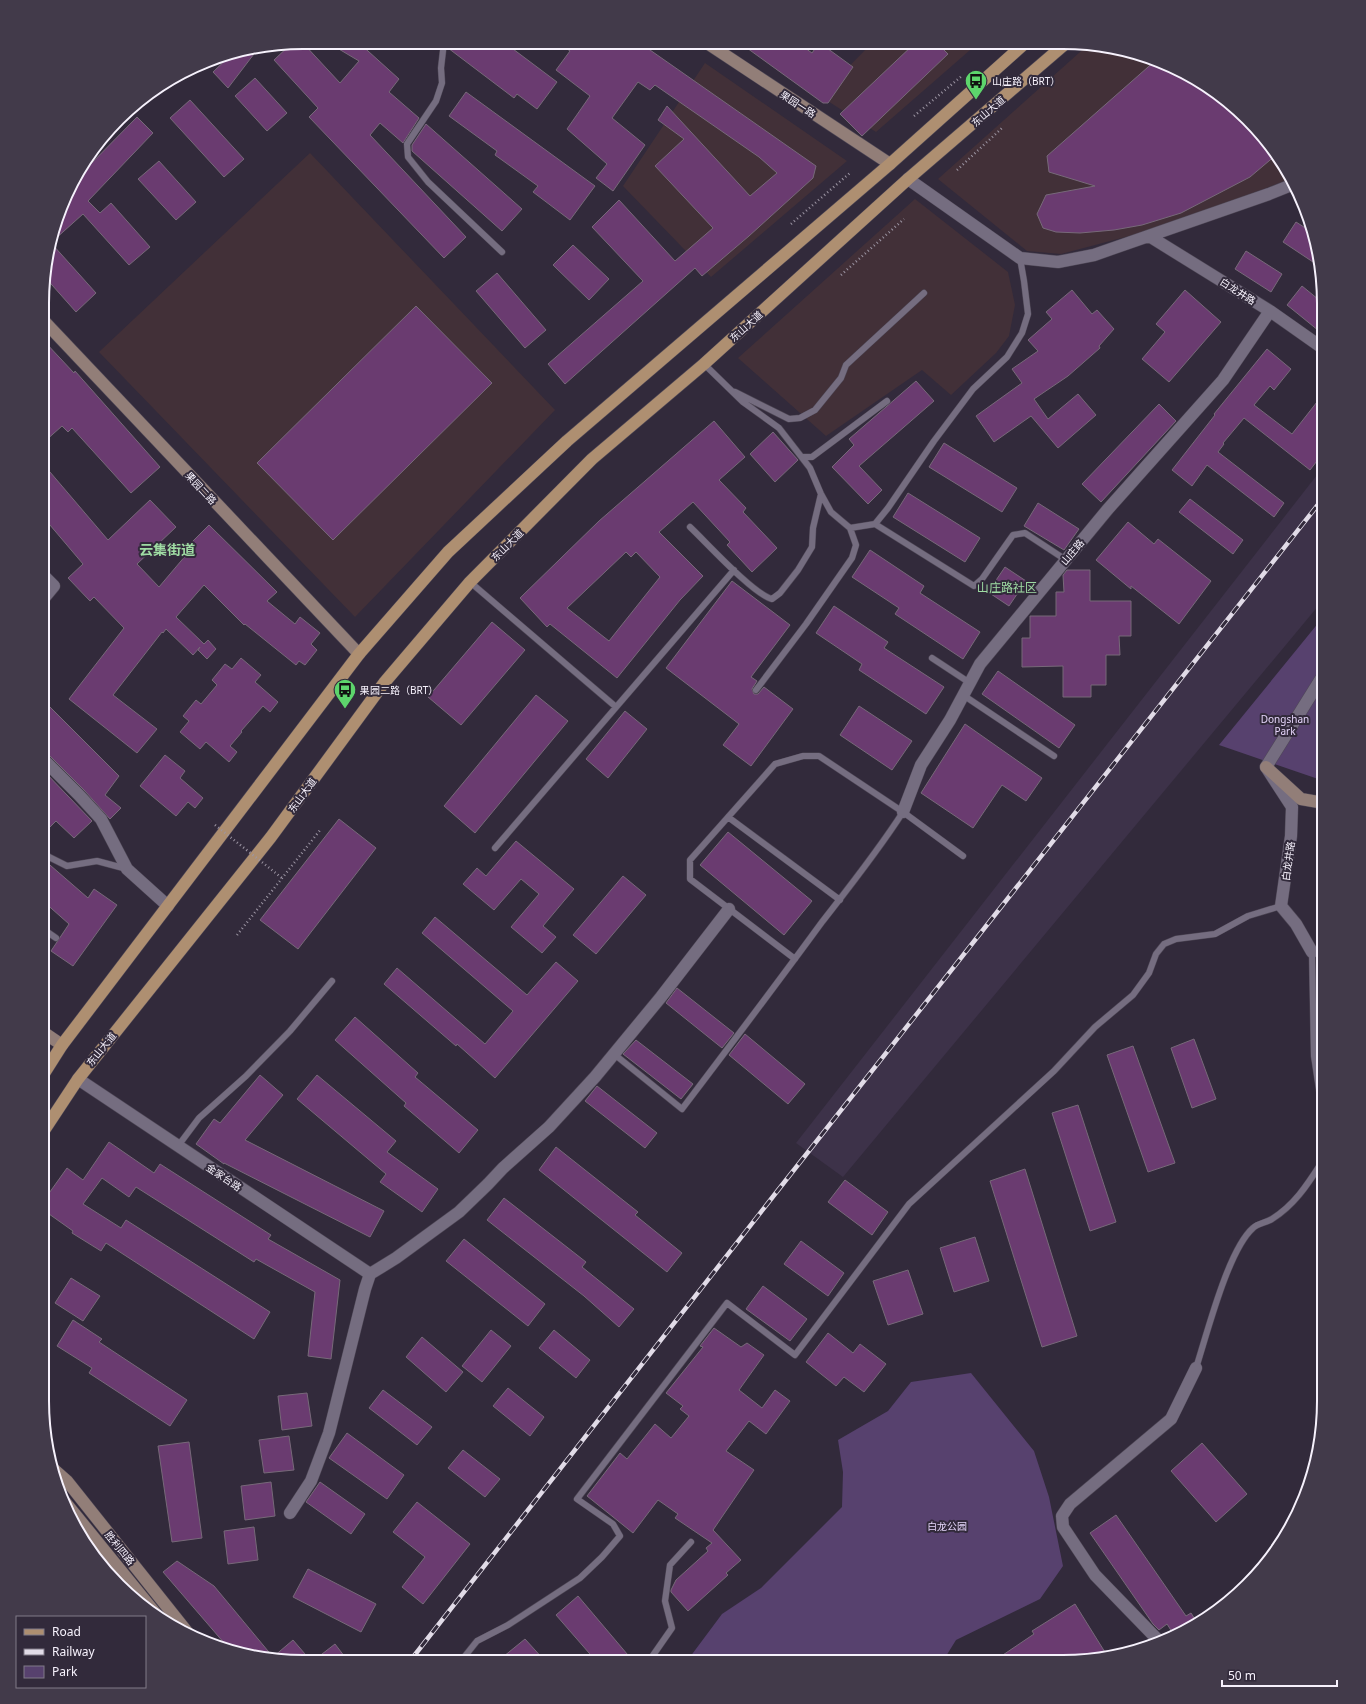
<svg xmlns="http://www.w3.org/2000/svg" width="1366" height="1704" viewBox="0 0 1366 1704" font-family="'Noto Sans','Noto Sans SC',sans-serif">
  <style>
    .commercial { fill: #423038 }
    .built { fill: #3d3249 }
    .green { fill: #57416e }
    .building { fill: #6a3b70; stroke: #776979; fill-rule: evenodd }
    .lines { fill: none; stroke-linecap: round; stroke-linejoin: round }
    .lane-casing { stroke: #4f4856; stroke-width: 7 }
    .street-casing { stroke: #4f4856; stroke-width: 13 }
    .secondary-casing { stroke: #4f4856; stroke-width: 13 }
    .primary-casing { stroke: #4f4856; stroke-width: 13 }
    .path { stroke: #9d96a4; stroke-width: 2.5; stroke-dasharray: 1 3; stroke-linecap: butt }
    .lane { stroke: #756d80; stroke-width: 6 }
    .street { stroke: #756d80; stroke-width: 12 }
    .secondary { stroke: #927e78; stroke-width: 12 }
    .primary { stroke: #ae8f71; stroke-width: 12 }
    .rail-casing { stroke: #e1dbe7; stroke-width: 4.5 }
    .rail { stroke: #322a3b; stroke-width: 3; stroke-dasharray: 9; stroke-linecap: butt }
    .path-bridge { stroke: #9d96a4; stroke-width: 2.5; stroke-dasharray: 1 3; stroke-linecap: butt }
    .labels { text-anchor: middle; stroke-width: 4; stroke-linejoin: round; paint-order: stroke }
    .poi-label { font-size: 10px; fill: #f6f1fc; stroke: #322a3b; text-anchor: start }
    .street-label { font-size: 10px; fill: #f6f1fc; stroke: #322a3b }
    .park-label { font-size: 10px; fill: #e4d4f9; stroke: #322a3b }
    .quarter-label { font-size: 12px; fill: #9fdca3; stroke: #322a3b }
    .district-label { font-size: 14px; font-weight: bold; fill: #9fdca3; stroke: #322a3b }
    .rim { fill: none; stroke: #f6f1fc; stroke-width: 2 }
  </style>
  <rect width="100%" height="100%" fill="#322a3b"/>
  <path class="commercial" d="M871,44h106l-101,88 -56,-36z
    M1089,44h9l65,18 45,24 51,45 30,41 3,6 -125,48 -106,28 -34,-3 -89,-72z
    M705,63l142,98 -136,116 -88,-91z
    M310,153l245,257 -200,207 -256,-265z
    M915,199l93,73 7,33 -6,31 -13,17 -45,42 -29,-25 -96,66 -88,-78z"/>
  <path class="built" d="M1324,466v133l-481,578 -47,-34z"/>
  <path class="green" d="M1324,616v165l-105,-36z
    M971,1373l63,78 15,46 14,69 -23,33 -84,41 -13,21h-256l35,-47 39,-26 81,-81 1,-35 -5,-32 50,-29 23,-29z"/>
  <path class="building" d="M302,42l38,41 19,-22 -32,-19h31l41,37 -10,13 30,26 -16,25 -23,-20 -10,12 96,102 -22,21 -135,-141 9,-9 -44,-48 17,-16z
    M448,42l57,1 52,39 -20,27 -20,-15 -3,4 -66,-50z
    M559,43h81l176,123 -3,12 -64,58 -47,40 -7,-8 -130,116 -17,-20 95,-83 -51,-54 27,-27 56,61 38,-33 -58,-62 29,-27 -26,-19 9,-14 83,90 27,-23 -18,-16 -104,-72 -5,5 -12,-8 -26,36 33,27 -32,46 -17,-13 11,-14 -40,-35 23,-33 -34,-26 14,-19z
    M740,43h58l14,10 7,-10h1l33,24 -25,36h-5z
    M914,44h24l10,10 -86,82 -22,-22z
    M257,50l-29,38 -15,-16 20,-19z
    M1156,60l7,2 45,24 51,45 17,24 -26,22 -69,36 -39,12 -28,5 -34,3 -24,-1 -13,-4 -6,-14 9,-19 49,-9 -46,-14 -2,-16z
    M255,78l32,35 -20,18 -32,-35z
    M466,92l129,94 -25,34 -37,-28 5,-6 -43,-31 2,-4 -48,-35z
    M190,100l54,59 -20,18 -54,-59z
    M137,117l16,16 -65,68 12,12 11,-10 39,44 -21,18 -46,-51 -29,26 19,-58z
    M426,124l96,85 -20,22 -90,-80v-6z
    M159,161l37,41 -20,18 -38,-41z
    M1296,222l19,12 4,32 -36,-24z
    M52,244l44,49 -20,19 -32,-36v-8z
    M573,245l36,34 -20,21 -36,-35z
    M1246,251l36,23 -11,18 -36,-23z
    M497,273l49,57 -21,18 -49,-57z
    M1302,286l22,18v31l-37,-30z
    M1072,290l20,24 5,-4 17,19 -15,17 1,2 -32,28 -34,23 14,20 30,-25 18,21 -38,33 -27,-32 -37,26 -18,-26 46,-33 -10,-14 26,-18 -10,-11 24,-21 -6,-7z
    M1185,290l36,32 -52,60 -27,-23 23,-27 -9,-8z
    M416,306l76,77 -159,157 -76,-77z
    M44,341l30,32 1,-2 85,96 -29,26 -59,-65 -4,4 -6,-6 -18,16z
    M1267,349l24,20 -17,21 -4,-4 -16,19 38,29 32,-41v51l-7,10 3,3 -10,13 -66,-52 -21,25 1,1 -6,8 66,51 -10,14 -67,-52 -15,21 -20,-16 43,-55 -1,-1z
    M916,381l18,20 -75,65 23,24 -14,14 -36,-37 22,-22 -5,-6z
    M1159,404l17,17 -75,81 -19,-18z
    M714,421l31,36 -26,23 27,28 -3,4 34,36 -25,24 -25,-27 3,-3 -37,-40 -34,30 44,44 -23,24 -63,78 -67,-54 -3,3 -27,-29 79,-77zM626,552l5,5 5,-5 24,25 -51,64 -42,-33z
    M773,432l25,28 -23,22 -25,-28z
    M944,443l73,45 -15,24 -73,-45z
    M44,465l64,75 42,-40 26,27 -39,37 22,23 33,-39 -3,-3 20,-20 68,67 -10,9 28,23 5,-7 20,16 -9,11 6,6 -12,15 -6,-4 -3,4 -51,-41 -1,1 -40,-40 -28,32 28,27 4,-4 8,9 -9,10 -9,-9 2,-3 -7,8 -27,-26 -3,4 -1,-1 -49,63 44,34 -20,24 -68,-54 55,-71 -30,-31 -4,4 -22,-23 15,-14 -39,-46z
    M908,493l72,45 -15,24 -72,-45z
    M1190,499l53,41 -10,14 -54,-42z
    M1038,503l41,26 -15,21 -40,-24z
    M1128,522l26,22 4,-5 53,42 -32,43 -48,-38v3l-35,-29z
    M870,550l54,36 -4,7 60,39 -17,27 -68,-45 4,-6 -47,-31z
    M1005,567l21,14 -17,25 -21,-14z
    M1067,570h23v31h41v35h-12l1,19h-14v30h-15v12h-28v-31l-41,1v-29h8v-22h26v-24h8l-1,-17z
    M732,581l58,44 -39,52 6,4 -5,8 2,5h4l6,-7 29,22 -42,57 -28,-21 16,-21 -73,-56z
    M834,606l54,36 -4,6 60,39 -18,27 -67,-44 3,-6 -46,-31z
    M492,622l33,28 -64,75 -33,-28z
    M241,658l20,17 -6,7 23,20 -8,10 -7,-6 -22,25 1,1 -12,14 7,6 -8,10 -23,-20 -6,7 -20,-17 9,-11 -6,-5 13,-16 5,4 16,-19 -5,-5 13,-16 7,5z
    M998,671l77,54 -16,23 -77,-54z
    M536,695l32,26 -93,112 -31,-27z
    M43,700l76,76 -14,19 16,13 -11,11 -26,-29 -36,-36 -5,-2z
    M859,706l53,35 -20,29 -52,-35z
    M625,711l22,18 -39,49 -22,-19z
    M965,724l77,54 -16,23 -24,-16 -29,43 -52,-35z
    M165,755l20,16 -5,7 23,20 -8,10 -7,-6 -12,14 -36,-30z
    M43,770l49,51 -18,17 -18,-17 -13,13z
    M339,819l37,29 -78,101 -38,-29z
    M728,832l84,69 -28,34 -84,-70z
    M516,841l58,48 -31,37 13,11 -14,16 -31,-26 28,-33 -18,-15 -27,31 -31,-26 14,-16 9,8z
    M43,859l45,39 6,-9 23,16 -44,61 -22,-15 18,-27 -26,-23z
    M623,876l23,19 -50,59 -23,-19z
    M435,917l92,78 29,-33 22,19 -83,97 -38,-34 -1,2 -72,-62 13,-16 88,76 28,-33 -91,-78z
    M677,988l57,45 -12,15 -56,-45z
    M355,1017l63,56 -3,4 63,53 -19,23 -55,-47 2,-3 -71,-63z
    M745,1034l60,50 -17,20 -59,-49z
    M1194,1039l22,60 -24,9 -21,-60z
    M636,1040l57,44 -12,15 -58,-45z
    M1133,1046l42,117 -27,9 -41,-117z
    M260,1075l23,20 -38,45 139,71 -14,26 -146,-74v1l-28,-20 18,-25 6,4z
    M317,1075l79,66 -9,11 51,37 -16,23 -42,-30 6,-8 -89,-75z
    M597,1086l60,47 -12,15 -60,-47z
    M1078,1105l38,117 -26,9 -38,-118z
    M109,1142l45,31 6,-9 111,71 -3,4 72,41 -9,79 -23,-3 7,-64 -59,-33 -2,3 -118,-75 -7,10 -27,-19 -19,26 38,24 5,-8 144,92 -16,27 -148,-96 -5,8 -29,-18 1,-2 -31,-22v-6l25,-35 16,12z
    M556,1147l82,65 -3,3 47,38 -15,19 -128,-102z
    M1025,1169l52,167 -35,11 -52,-166z
    M845,1180l43,32 -16,23 -44,-33z
    M504,1198l82,64 -4,5 52,42 -15,18 -35,-31 -97,-76z
    M975,1237l14,44 -35,11 -14,-44z
    M464,1239l81,65 -17,22 -82,-65z
    M801,1241l43,32 -16,23 -44,-32z
    M908,1270l15,44 -35,11 -15,-44z
    M71,1278l29,18 -17,25 -28,-18z
    M763,1286l44,33 -17,22 -44,-32z
    M73,1320l29,19 -3,3 88,58 -17,26 -81,-53 3,-5 -35,-22z
    M714,1328l27,19 6,-4 17,12 -25,35 23,18 13,-18 15,11 -24,33 -17,-13 -23,30 28,19 -41,60 28,30 -15,13 2,2 -40,36 -17,-19v-2l5,-10 32,-29 -2,-3 6,-5 -37,-25 3,-4 -20,-14 -25,33 -46,-37 33,-43 7,6 28,-35 16,14 18,-22 -9,-7 3,-3 -17,-13 37,-46 -3,-1z
    M491,1330l20,16 -29,36 -20,-16z
    M554,1330l36,30 -14,18 -37,-30z
    M828,1333l25,20 7,-9 26,20 -22,28 -20,-15 -8,9 -30,-24z
    M422,1337l41,35 -17,20 -40,-35z
    M508,1388l36,29 -14,19 -37,-30z
    M383,1390l49,37 -15,18 -48,-37z
    M307,1393l5,33 -30,4 -4,-34z
    M347,1433l57,42 -17,24 -58,-41z
    M289,1436l5,34 -30,3 -5,-33z
    M189,1442l13,96 -30,4 -14,-96z
    M1202,1443l45,51 -31,28 -45,-51z
    M463,1450l37,29 -15,18 -37,-29z
    M271,1482l4,34 -30,4 -4,-34z
    M320,1482l45,32 -14,20 -45,-32z
    M417,1502l53,42 -47,60 -21,-17 23,-30 -32,-25z
    M1116,1515l70,101 5,-3 7,11 -24,11 -7,-11 -8,6 -6,-6 -63,-91z
    M254,1527l4,33 -30,4 -4,-33z
    M177,1561l37,25 59,71 20,-17 18,21h-26l-54,-10 -68,-79z
    M308,1569l68,35 -15,28 -68,-35z
    M578,1596l55,65h-37l-40,-46z
    M1075,1604l33,53 -28,4h-86l40,-27 -2,-3z
    M525,1639l20,22h-47z
    M335,1644l13,17h-35z"/>
  <g class="lines">
    <g class="lane-casing">
      <path id="lane" d="M444,42l-3,26 1,15 -6,18 -29,43 1,13 20,25 74,70
        M704,364l39,38 36,26 31,40 11,26 10,18 19,16 25,-4 13,-16 46,-67 39,-52 34,-32 15,-24 6,-19 -4,-33 -4,-23
        M735,392l54,27 11,-1 15,-8 26,-32 5,-13 78,-72
        M802,457h10l75,-56
        M875,524l99,62 8,-7 31,-44 12,-2 41,27
        M690,527c17,16 63,67 82,72l8,-6 18,-23 14,-23 1,-19 8,-34
        M470,582l146,125
        M932,658l38,25
        M756,690l50,-66 46,-66 4,-13 -6,-17
        M963,695l91,61
        M903,812l60,44
        M728,817l112,83
        M495,848l239,-278
        M43,851l6,6 18,9 30,-5 30,8
        M43,929l13,9
        M1312,952l2,104 10,66
        M614,1054l68,55c47,-62 94,-124 140,-187 28,-36 56,-71 81,-110l-84,-56h-16l-28,8 -85,96v19l105,80
        M178,1146l21,-28 47,-42 44,-45 42,-50
        M1196,1368c11,-34 32,-118 57,-140 5,-5 13,-5 19,-9 24,-15 37,-37 52,-60
        M461,1661l16,-20 31,-16 72,-47 22,-21 18,-21 -7,-12 -36,-25 150,-196 68,52 114,-151 145,-133 41,-44 38,-32 16,-22 7,-19 8,-10 12,-5 39,-5 33,-18 33,-10
        M649,1661l23,-33 -7,-27 5,-36 21,-23"/>
    </g>
    <g class="street-casing">
      <path id="street" d="M908,179l112,79 38,4 36,-7 175,-61 25,-10
        M1149,236l121,75 54,38
        M44,598l10,-12 -10,-10
        M43,759l36,36 22,24 26,50 41,37
        M903,812l18,-47 29,-45 30,-56 128,-155 115,-129 47,-69
        M1312,952l-16,-28 -15,-18 10,-70 1,-29 -26,-40 58,-93
        M78,1079l292,195
        M290,1513l21,-32 18,-48 36,-144 5,-15 26,-16 63,-46 29,-28 15,-16 46,-41 46,-50 66,-80 68,-88
        M1159,1641l-64,-66 -32,-48 -1,-11 8,-12 101,-85 25,-51"/>
    </g>
    <g class="secondary-casing">
      <path id="secondary" d="M707,43l183,121
        M44,321l315,333
        M1266,767l35,32 23,4
        M43,1032l19,13
        M50,1466l17,15 121,152
        M65,1502l96,118"/>
    </g>
    <g class="primary-casing">
      <path id="primary" d="M43,1075l19,-30 297,-391 89,-102 119,-111 323,-277 134,-120
        M43,1132l35,-53 193,-242 113,-154 86,-101 122,-123 112,-95 204,-185 157,-135"/>
    </g>
    <path class="path" d="M914,116l49,-41
      M957,170l45,-42
      M791,224l60,-52
      M841,275l63,-56
      M237,935l84,-106"/>
    <use href="#lane" class="lane"/>
    <use href="#street" class="street"/>
    <use href="#secondary" class="secondary"/>
    <use href="#primary" class="primary"/>
    <g class="rail-casing">
      <path id="rail" d="M410,1661l365,-467 549,-697"/>
    </g>
    <use href="#rail" class="rail"/>
    <path class="path-bridge" d="M215,825l67,53"/>
  </g>
  <defs>
    <g id="bus-pin" transform="scale(1.15)"><path d="M0 17L-7.5 6A9.5 9.5 0 1 1 7.5 6Z" fill="#5dd56c" stroke="#322a3b"/><path d="M-5-6H5V4H4V6H2V4H-2V6H-4V4H-5ZM-3.5-4V0h7V-4ZM-3.5 1.2v1.5H-2V1.2ZM2 1.2v1.5H3.5V1.2Z" fill="#111"/></g>
  </defs>
  <g fill-rule="evenodd">
    <use href="#bus-pin" x="976" y="81"/>
    <use href="#bus-pin" x="345" y="690"/>
  </g>
  <g class="labels">
    <g class="poi-label">
      <text x="992" y="85">山庄路（BRT）</text>
      <text x="360" y="694">果园二路（BRT）</text>
    </g>
    <g class="street-label">
      <text transform="translate(798 104) rotate(33)" y="4">果园一路</text>
      <text transform="translate(988 111) rotate(-41)" y="4">东山大道</text>
      <text transform="translate(1238 291) rotate(32)" y="4">白龙井路</text>
      <text transform="translate(746 326) rotate(-42)" y="4">东山大道</text>
      <text transform="translate(201 488) rotate(47)" y="4">果园二路</text>
      <text transform="translate(507 545) rotate(-45)" y="4">东山大道</text>
      <text transform="translate(1072 552) rotate(-50)" y="4">山庄路</text>
      <text transform="translate(302 795) rotate(-54)" y="4">东山大道</text>
      <text transform="translate(1288 861) rotate(-82)" y="4">白龙井路</text>
      <text transform="translate(101 1049) rotate(-51)" y="4">东山大道</text>
      <text transform="translate(224 1177) rotate(34)" y="4">金家台路</text>
      <text transform="translate(120 1548) rotate(51)" y="4">胜利四路</text>
    </g>
    <g class="park-label">
      <text x="1285" y="723">Dongshan<tspan x="1285" dy="12">Park</tspan></text>
      <text x="947" y="1530">白龙公园</text>
    </g>
    <g class="quarter-label">
      <text x="1007" y="592">山庄路社区</text>
    </g>
    <g class="district-label">
      <text x="167" y="555">云集街道</text>
    </g>
  </g>
  <path d="M0 0H1366V1704H0ZM303 49H1063A254 254 0 0 1 1317 303V1401A254 254 0 0 1 1063 1655H303A254 254 0 0 1 49 1401V303A254 254 0 0 1 303 49Z" fill="#423a4a" fill-rule="evenodd"/>
  <path class="rim" d="M303 49H1063A254 254 0 0 1 1317 303V1401A254 254 0 0 1 1063 1655H303A254 254 0 0 1 49 1401V303A254 254 0 0 1 303 49Z"/>
  <rect x="16" y="1616" width="130" height="72" fill="#322a3b" stroke="#807a88"/>
  <rect x="24" y="1629" width="20" height="6" fill="#ae8f71" stroke="#807a88"/>
  <text x="52" y="1636" font-size="12" fill="#f6f1fc">Road</text>
  <rect x="24" y="1649" width="20" height="6" fill="#e1dbe7" stroke="#807a88"/>
  <text x="52" y="1656" font-size="12" fill="#f6f1fc">Railway</text>
  <rect x="24" y="1666" width="20" height="12" fill="#57416e" stroke="#807a88"/>
  <text x="52" y="1676" font-size="12" fill="#f6f1fc">Park</text>
  <path d="M1222 1680v6h115v-6" fill="none" stroke="#f6f1fc" stroke-width="2"/>
  <text x="1228" y="1680" font-size="12" fill="#f6f1fc" stroke="#322a3b" stroke-width="3" paint-order="stroke">50 m</text>
</svg>
